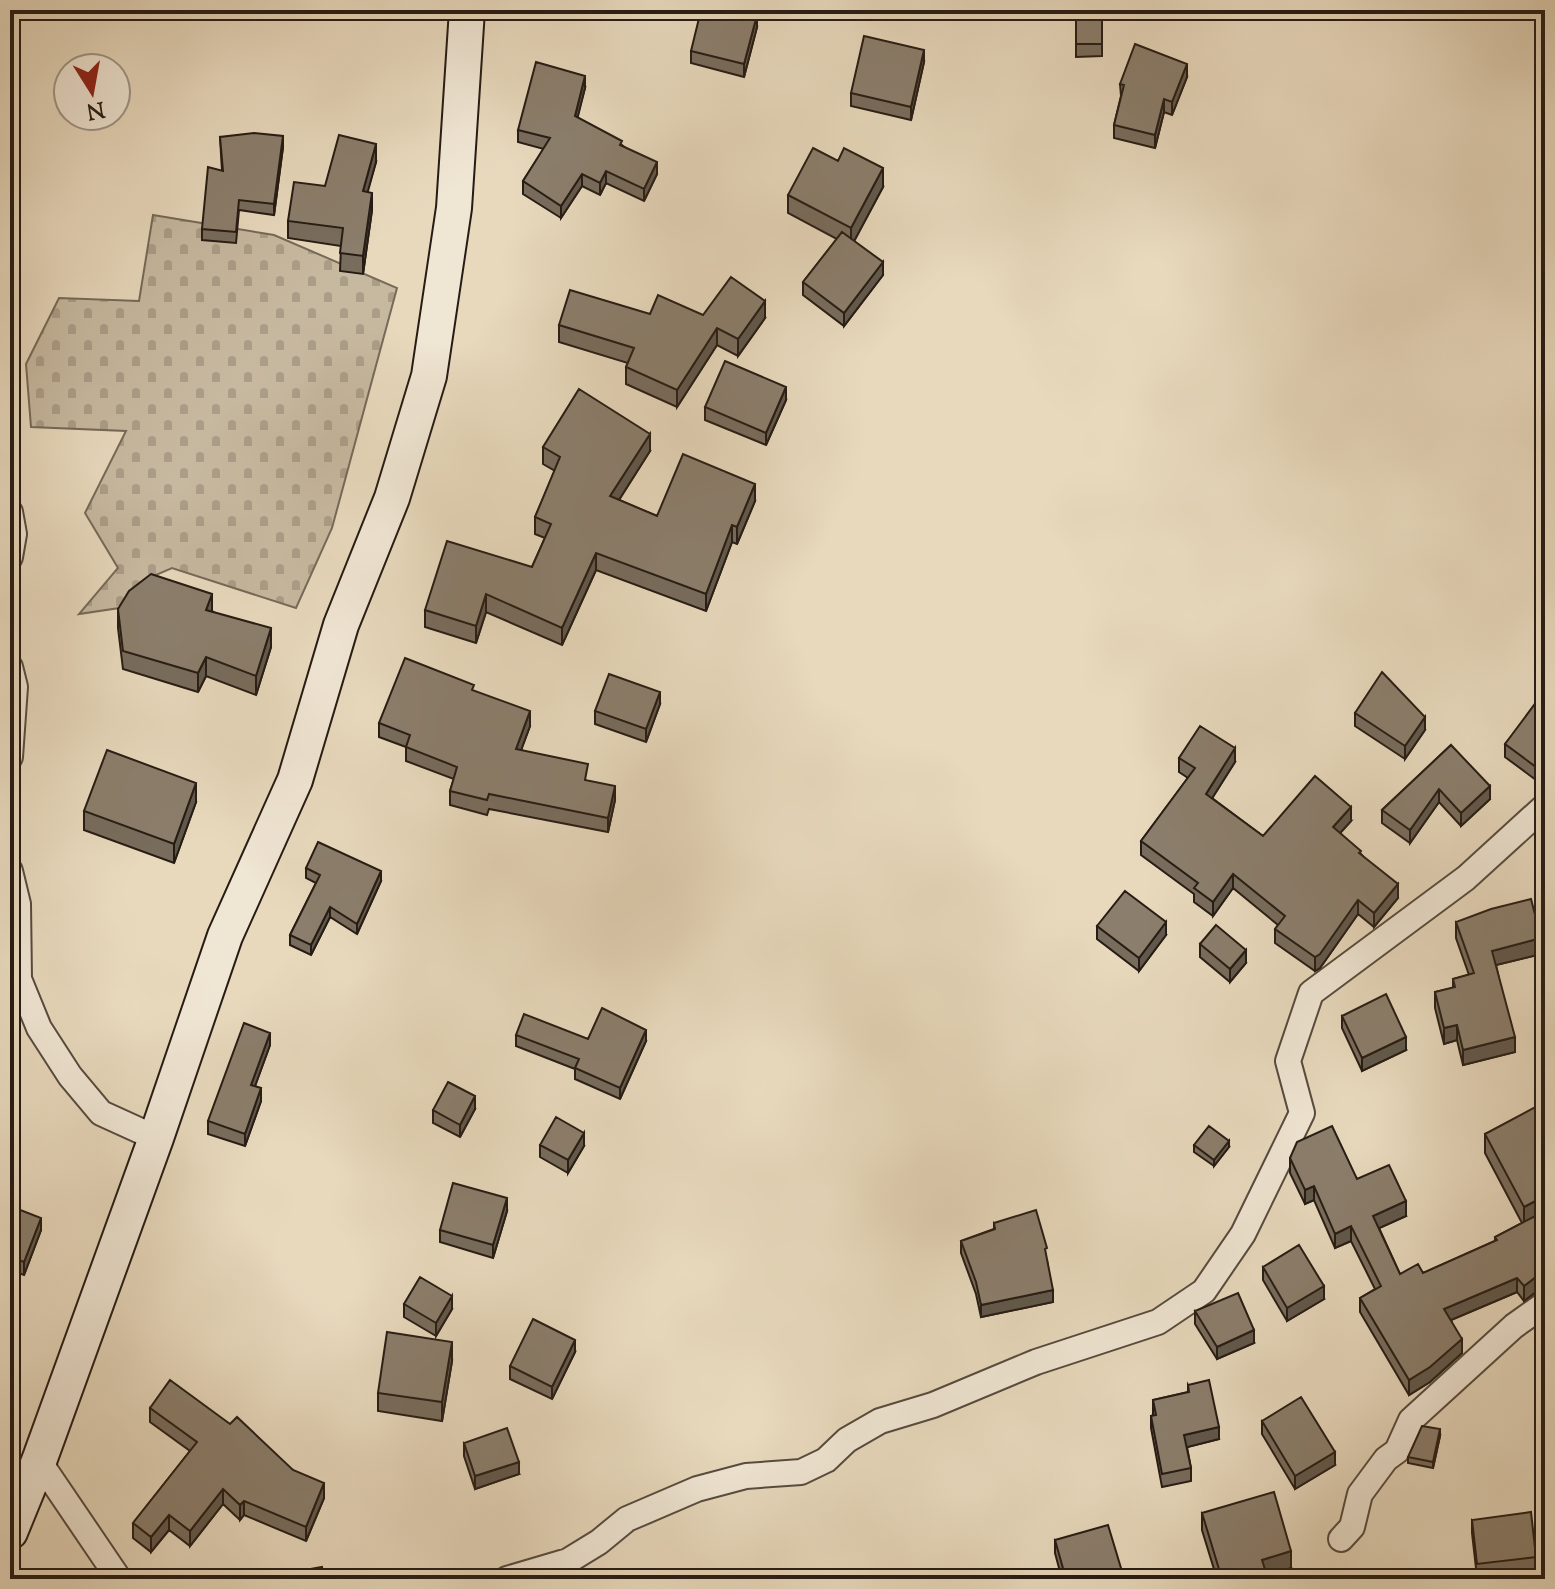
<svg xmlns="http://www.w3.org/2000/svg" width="1555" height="1589" viewBox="0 0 1555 1589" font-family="'Sorts Mill Goudy',serif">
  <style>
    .cemetery { fill: url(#cemetery-stones); stroke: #766a5a; stroke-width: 2 }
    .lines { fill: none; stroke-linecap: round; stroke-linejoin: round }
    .street-casing { stroke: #564b3e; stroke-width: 28 }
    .secondary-casing { stroke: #261c14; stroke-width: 38 }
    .street { stroke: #f0e6d4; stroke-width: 24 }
    .secondary { stroke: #f0e6d4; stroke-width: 34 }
    .wall { fill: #786c5d; stroke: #261c14; stroke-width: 2 }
    .shaded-wall { fill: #61584c; stroke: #261c14; stroke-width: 2 }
    .building { fill: #8b7e6c; stroke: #261c14; stroke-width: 2 }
  </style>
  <defs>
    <pattern id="cemetery-stones" width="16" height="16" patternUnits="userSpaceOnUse" patternTransform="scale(2)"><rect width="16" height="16" fill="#c7b9a0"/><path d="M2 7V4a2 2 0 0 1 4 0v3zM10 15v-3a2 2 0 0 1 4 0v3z" fill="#ab9e89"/></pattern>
  </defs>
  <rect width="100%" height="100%" fill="#e8d9bd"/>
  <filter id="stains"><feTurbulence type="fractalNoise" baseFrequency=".0025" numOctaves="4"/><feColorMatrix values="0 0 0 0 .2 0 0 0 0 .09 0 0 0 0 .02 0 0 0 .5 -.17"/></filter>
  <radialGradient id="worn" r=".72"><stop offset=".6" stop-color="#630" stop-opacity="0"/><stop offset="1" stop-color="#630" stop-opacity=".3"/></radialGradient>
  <path class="cemetery" d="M153,215l121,20 123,53 -65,240 -36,80 -124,-40 -28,12 -18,27 -47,7 39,-46 -33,-55 41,-82 -95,-4 -5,-63 33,-66 80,3z"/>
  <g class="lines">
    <g class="street-casing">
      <path id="street" d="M10,512l4,22 -4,23
        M10,667l5,20 -5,70
        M10,871l8,33 1,75 20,49 31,48 31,37 55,25
        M39,1461l80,118
        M1341,1539l11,-12 8,-33 26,-35 11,-8 14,-31 103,-94 31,-22
        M507,1579l61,-18 31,-19 28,-23 70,-30 49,-13 55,-4 25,-12 21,-20 33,-19 53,-16 103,-43 122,-40 46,-31 39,-57 59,-121 -14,-52 23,-68 155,-115 79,-72"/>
    </g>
    <g class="secondary-casing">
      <path id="secondary" d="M10,1532l29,-71 117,-323 69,-202 70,-156 46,-155 51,-127 37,-122 25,-168 13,-198"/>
    </g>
    <use href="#street" class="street"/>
    <use href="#secondary" class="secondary"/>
  </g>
  <path class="wall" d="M1076,10h26v46l-26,1z
    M757,27l-13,50 -53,-14v-12z
    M924,62l-13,58 -60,-14v-13z
    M1187,77l-15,38 -8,-3 -9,36 -41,-10v-13l7,-29 -1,-12z
    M585,88l-8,30 45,27 35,29 -13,27 -38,-18 -6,12 -18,-9 -21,32 -38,-24v-13l21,-32 -26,-7v-12z
    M220,137l63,10 -9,68 -35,-5 -3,33 -34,-3v-11l20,-58z
    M376,162l-9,30 5,18 -9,64 -23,-3 1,-25 -53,-8v-17l37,-35z
    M883,187l-29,54 29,34 -39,51 -41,-31v-13l34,-43 -49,-26v-18z
    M650,314l53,1 62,3 -27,38 -21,-11 -40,62 -51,-23v-17l2,-4 -69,-21v-17z
    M786,400l-20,45 -61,-25v-13z
    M543,447l107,4 -31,49 38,16 98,-15 -18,43 -5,-2 -26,69 -110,-41 -34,75 -76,-33 -10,31 -51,-16v-17l107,-43 13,-29 -10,-4v-17l20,-46 -12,-7z
    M118,609l94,2 59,36 -15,48 -50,-19 -8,16 -75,-23 -5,-41z
    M474,691l56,35 -9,24 66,31 28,19 -7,32 -119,-23 -2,6 -37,-10v-14l4,-12 -48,-18v-14l-27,-10v-14z
    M1545,701l-1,85 -39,-29v-13z
    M660,704l-14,38 -51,-18v-13z
    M1355,713l70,17 -20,29 -50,-33z
    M1451,745l39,54 -29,27 -22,-24 -29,41 -28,-20v-13z
    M1179,758l56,4 -23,36 51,38 88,-15 -11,12 21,21 37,44 -24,29 -16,-13 -38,54 -5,3 -40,-28v-14l3,-4 -45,-37 -20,28 -19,-14v-8l-53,-39v-14l47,-63 -9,-6z
    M196,802l-22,61 -90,-33v-19z
    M306,868l75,13 -24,53 -27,-17 -19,38 -21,-10v-10l26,-52 -10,-5z
    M1456,922l85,32 -45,11 19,87 -52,13 -6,-25 -13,4 -9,-36v-16l18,-4v-9l16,-4 -13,-37z
    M1097,926l69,9 -27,36 -42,-32z
    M1200,944l46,19 -16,19 -30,-25z
    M1342,1016l64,34 -44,21 -20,-43z
    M516,1035l72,4 58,2 -26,58 -45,-20v-10l-59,-23z
    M270,1045l-15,41 6,15 -16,45 -37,-12v-13z
    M475,1109l-15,28 -27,-14v-13z
    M1545,1111v104l-2,1 2,4v69l-9,3 -12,9 -7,-9 -66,28 11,33 -32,29 -21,13 -49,-83v-14l15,-9 -24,-48 -16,7 -21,-48 -9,4 -15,-31v-15l67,21 49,37 -27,12 21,46 23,-1 72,-32v-4l27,-14 -37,-70v-19z
    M540,1145l44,1 -16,27 -28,-16z
    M1194,1145l35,2 -15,19 -20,-14z
    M10,1206l31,24 -17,45 -14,-5z
    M507,1211l-14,47 -53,-16v-12z
    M994,1223l53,37 6,42 -72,15 -5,-23 -15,-41v-12l33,-12z
    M1263,1267l61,32 -37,22 -24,-41z
    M404,1304l48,5 -16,27 -32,-19z
    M1545,1308v30l-6,-11v-15z
    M1195,1311l59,32 -37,16 -22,-35z
    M575,1352l-23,47 -42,-20v-13z
    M452,1361l-10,60 -64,-10v-18z
    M1188,1385l31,54 -32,8 4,21v13l-29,6 -11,-59v-12l2,-1v-15l35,-8z
    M150,1408l143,62 31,28 -18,43 -62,-26 -4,5 -17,-16 -33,42 -21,-16 -18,22 -18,-14v-15l57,-72 -40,-29z
    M1262,1421l73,44 -40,24 -33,-55z
    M1440,1436l-7,32 -25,-5v-6z
    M464,1443l55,31 -44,15 -11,-33z
    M1202,1513l89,55 -24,7 1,4h-51l-15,-49z
    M1472,1520l64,37v13l-59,7 -5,-44z
    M1055,1540l69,39h-62l-7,-26z"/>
  <path class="shaded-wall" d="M757,15v12l-13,50v-13z
    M924,50v12l-13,58v-13z
    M1187,64v13l-15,38v-13z
    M585,76v12l-10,40v-12z
    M1164,99v13l-9,36v-13z
    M283,136v11l-9,68v-11z
    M376,144v18l-13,47v-18z
    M657,162v12l-13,27v-12z
    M883,168v19l-32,60v-19z
    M606,171v12l-6,12v-12z
    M582,174v12l-21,32v-12z
    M372,193v17l-9,64v-18z
    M883,262v13l-39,51v-13z
    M765,301v17l-27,38v-17z
    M717,328v17l-40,62v-17z
    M786,387v13l-20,45v-12z
    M650,434v17l-40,63v-18z
    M755,484v17l-18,43v-17z
    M732,525v17l-26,69v-17z
    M596,553v17l-34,75v-17z
    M212,594v19l-6,-3z
    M486,594v18l-10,31v-17z
    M271,628v19l-15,48v-19z
    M206,657v19l-8,16v-19z
    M660,692v12l-14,38v-13z
    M530,711v15l-14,38v-15z
    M1425,717v13l-20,29v-13z
    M1235,748v14l-29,46v-14z
    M196,783v19l-22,61v-19z
    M615,786v14l-7,32v-14z
    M1490,786v13l-29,27v-13z
    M1439,789v13l-29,41v-13z
    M1351,807v14l-18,20v-14z
    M381,871v10l-24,53v-10z
    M1233,874v14l-20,28v-14z
    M1398,884v14l-24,29v-14z
    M1358,900v14l-38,54 -5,3v-14z
    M330,907v10l-19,38v-10z
    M1166,922v13l-27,36v-13z
    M1541,938v16l-49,12v-15z
    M1246,950v13l-16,19v-13z
    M1457,1025v15l-13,4v-16z
    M646,1030v11l-26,58v-11z
    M270,1033v12l-19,52v-12z
    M1406,1037v13l-44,21v-13z
    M1515,1037v15l-52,13v-15z
    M261,1088v13l-16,45v-12z
    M475,1096v13l-15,28v-12z
    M584,1133v13l-16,27v-13z
    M1229,1141v6l-15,19v-6z
    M1314,1186v14l-9,4v-14z
    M1545,1196v19l-21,11v-19z
    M507,1198v13l-14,47v-13z
    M1406,1201v15l-33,15v-15z
    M41,1218v12l-17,45v-13z
    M1351,1226v15l-16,7v-14z
    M1544,1275v14l-8,3 -12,9v-15l12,-9z
    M1517,1278v14l-73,31v-14z
    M1324,1286v13l-37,22v-13z
    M1053,1290v12l-72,15v-12z
    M452,1296v13l-16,27v-13z
    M1254,1330v13l-37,16v-12z
    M1462,1339v14l-32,29 -21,13v-15z
    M575,1340v12l-23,47v-12z
    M452,1342v19l-10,60v-19z
    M1219,1427v12l-35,9v-13z
    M1440,1429v7l-7,32v-6z
    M1335,1452v13l-40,24v-13z
    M519,1462v12l-44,15v-13z
    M324,1483v15l-18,43v-14z
    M223,1489v15l-33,42v-15z
    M244,1501v14l-4,5v-15z
    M169,1515v15l-18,22v-15z
    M1291,1551v17l-29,9v-17z"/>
  <path class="building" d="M701,10h37l19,5 -13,49 -53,-13z
    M1076,10h26v34h-26z
    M864,36l60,14 -13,57 -60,-14z
    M1135,44l52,20 -15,38 -8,-3 -9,36 -41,-10 10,-40 -4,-1z
    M536,62l49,14 -10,40 47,25 -2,4 37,17 -13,27 -38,-18 -6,12 -18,-9 -21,32 -38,-25 27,-43 -32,-8z
    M254,133l29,3 -9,68 -35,-4 -3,32 -34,-3 6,-62 15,4 -3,-34z
    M339,135l37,9 -13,47 9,2 -9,63 -23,-3 3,-25 -55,-7 6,-39 31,4z
    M813,148l25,13 6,-13 39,20 -32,60 -63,-33z
    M842,232l41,30 -39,51 -41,-31z
    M731,277l34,24 -27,38 -21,-11 -40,62 -51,-23 8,-19 -75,-23 11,-35 80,24 8,-19 45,20z
    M725,361l61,26 -20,46 -61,-26z
    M579,389l71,45 -40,62 47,20 26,-62 72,30 -18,43 -5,-2 -26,69 -110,-41 -34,75 -76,-34 -10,32 -51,-16 22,-69 85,26 19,-43 -16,-7 25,-60 -17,-10z
    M151,574l61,20 -6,16 65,18 -15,48 -50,-19 -8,16 -75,-22 -5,-42 11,-18z
    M405,658l69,27 -2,5 58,21 -14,38 72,15 -3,16 30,6 -7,32 -119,-24 -2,6 -37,-9 7,-24 -51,-20 4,-12 -31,-12z
    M1382,672l43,45 -20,29 -50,-33z
    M609,674l51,18 -14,37 -51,-18z
    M1540,697l5,4 -1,72 -39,-29z
    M1200,726l35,22 -29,46 57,42 52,-60 36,31 -18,20 28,24 -2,2 39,31 -24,29 -16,-13 -38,54 -5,3 -40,-28 10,-13 -52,-42 -20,28 -19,-14 4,-5 -57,-42 54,-73 -16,-10z
    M1451,745l39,41 -29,27 -22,-24 -29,41 -28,-20z
    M107,750l89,33 -22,61 -90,-33z
    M318,842l63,29 -24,53 -27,-17 -19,38 -21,-10 30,-60 -14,-7z
    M1125,891l41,31 -27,36 -42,-32z
    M1531,899l10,39 -49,13 23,86 -52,13 -6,-25 -13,3 -9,-36 20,-5 -2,-8 21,-6 -18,-51 35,-13z
    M1216,925l30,25 -16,19 -30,-25z
    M1386,994l20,43 -44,21 -20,-42z
    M602,1008l44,22 -26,58 -45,-20 4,-9 -63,-24 8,-21 64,25z
    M244,1023l26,10 -19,52 10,3 -16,46 -37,-13z
    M448,1082l27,14 -15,29 -27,-15z
    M1541,1104l4,7v85l-21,11 -39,-73z
    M556,1117l28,16 -16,27 -28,-15z
    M1209,1126l20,15 -15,19 -20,-15z
    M1332,1126l25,53 32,-14 17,36 -33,15 27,58 18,-10 5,9 74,-33 -2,-3 46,-24 4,7v55l-9,2 -12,9 -7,-8 -73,31 18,30 -32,28 -21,13 -49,-82 21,-12 -30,-60 -16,8 -21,-48 -9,4 -15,-32 7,-16z
    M453,1183l54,15 -14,47 -53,-15z
    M10,1206l31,12 -17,44 -14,-5z
    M1036,1210l11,38 -2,1 8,41 -72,15 -5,-23 -15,-41 34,-12 -1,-6z
    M1299,1245l25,41 -37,22 -24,-41z
    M420,1277l32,19 -16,27 -32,-19z
    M1238,1293l16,37 -37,17 -22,-36z
    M1545,1308v15l-6,-11z
    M533,1319l42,21 -23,47 -42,-21z
    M387,1332l65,10 -10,60 -64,-9z
    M170,1380l60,44 7,-7 56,53 31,13 -18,44 -62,-26 -4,4 -17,-16 -33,42 -21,-16 -18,22 -18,-14 64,-81 -47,-34z
    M1209,1380l10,47 -35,8 7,33 -29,6 -11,-58 5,-1 -3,-15 36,-8 -1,-7z
    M1301,1397l34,55 -40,24 -33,-55z
    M1422,1426l18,3 -7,33 -25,-5z
    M507,1428l12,34 -44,14 -11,-33z
    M1274,1492l17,59 -29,9 6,19h-46l-20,-66z
    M1531,1512l5,45 -59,7 -5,-44z
    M1108,1525l16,53 -58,1 -11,-39z
    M322,1567l2,12h-35l-1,-6z"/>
  <rect width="1555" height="1589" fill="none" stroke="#e8d9bd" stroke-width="40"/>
  <rect x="12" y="12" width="1531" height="1565" fill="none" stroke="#261c14" stroke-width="4"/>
  <rect x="20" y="20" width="1515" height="1549" fill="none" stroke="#261c14" stroke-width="2"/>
  <g transform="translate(92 92) rotate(169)"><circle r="38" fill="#f0e6d4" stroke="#9f9587" stroke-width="2"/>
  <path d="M0-6L14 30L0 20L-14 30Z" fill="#8f2418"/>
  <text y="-12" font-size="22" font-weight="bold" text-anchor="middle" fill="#261c14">N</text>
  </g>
  <rect width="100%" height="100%" filter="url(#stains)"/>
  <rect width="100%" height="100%" fill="url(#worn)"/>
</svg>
